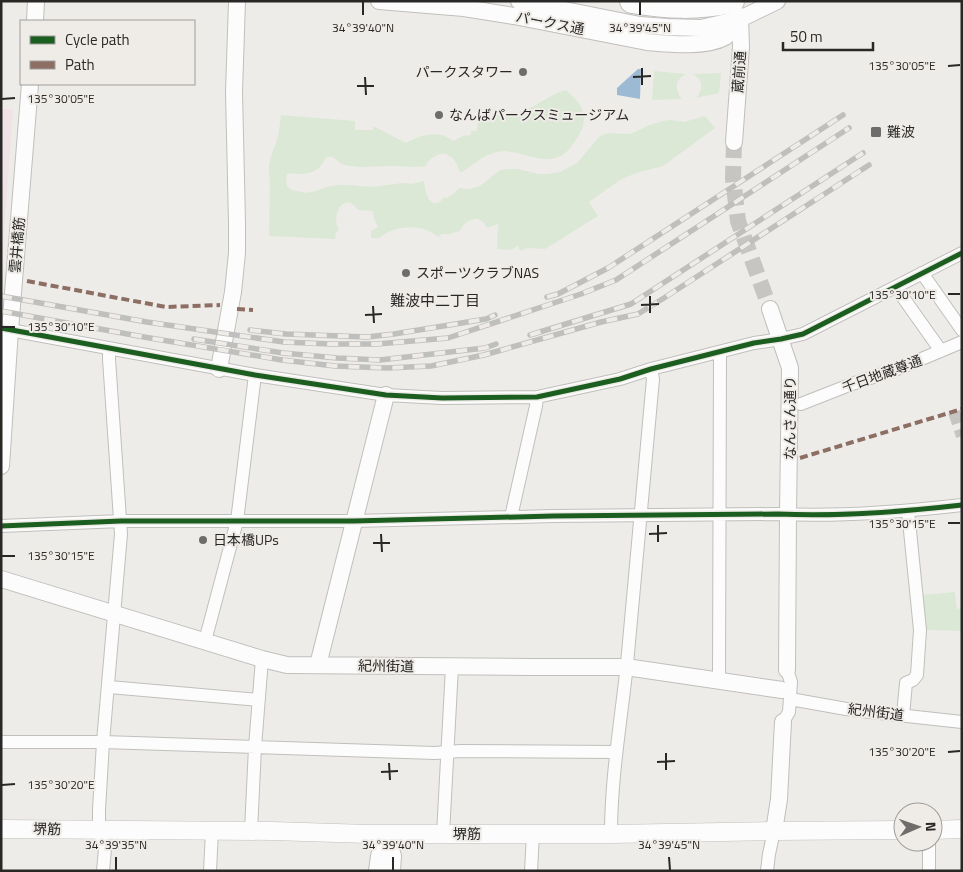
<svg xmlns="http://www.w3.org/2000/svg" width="963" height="872" viewBox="0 0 963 872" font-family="'Titillium Web','Noto Sans JP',sans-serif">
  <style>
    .commercial { fill: #f0e3e8 }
    .green { fill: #dbe8d5 }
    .water { fill: #9dbad5 }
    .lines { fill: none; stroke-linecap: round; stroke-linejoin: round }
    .minor-tunnel { stroke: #c7c5c2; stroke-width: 12; stroke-dasharray: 12 6; stroke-linecap: butt }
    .tertiary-tunnel { stroke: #c7c5c2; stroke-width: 16; stroke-dasharray: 16 8; stroke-linecap: butt }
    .minor-casing { stroke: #c0bfbc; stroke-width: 14 }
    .tertiary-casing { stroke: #c0bfbc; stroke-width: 18 }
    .secondary-casing { stroke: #c0bfbc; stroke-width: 19 }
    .motorway-casing { stroke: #c0bfbc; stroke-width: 26 }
    .minor { stroke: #fcfcfc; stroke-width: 12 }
    .tertiary { stroke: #fcfcfc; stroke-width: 16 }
    .secondary { stroke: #fcfcfc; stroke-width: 18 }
    .motorway { stroke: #fcfcfc; stroke-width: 24 }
    .rail-casing { stroke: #bfbfbe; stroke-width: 5.5 }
    .rail { stroke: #efece8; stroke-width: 4; stroke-dasharray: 11; stroke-linecap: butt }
    .quiet { stroke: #8d6e63; stroke-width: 4; stroke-dasharray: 8 4; stroke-linecap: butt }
    .cycleway-casing { stroke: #efece8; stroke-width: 8 }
    .cycleway { stroke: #1b5e20; stroke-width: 5 }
    .ticks { fill: none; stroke: #292827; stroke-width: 2 }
    .poi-dot { fill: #6e6d6b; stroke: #efece8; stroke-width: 2 }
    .labels { text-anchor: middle; stroke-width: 4; stroke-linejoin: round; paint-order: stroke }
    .street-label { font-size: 14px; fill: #292827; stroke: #efece8 }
    .poi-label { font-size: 14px; fill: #292827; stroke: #efece8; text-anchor: start }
    .neighbourhood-label { font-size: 15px; fill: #292827; stroke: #efece8 }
    .ticks-label { font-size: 12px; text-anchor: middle; fill: #292827; stroke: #efece8; stroke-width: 4; stroke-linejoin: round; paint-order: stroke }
  </style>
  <rect width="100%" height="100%" fill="#eeece9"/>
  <path class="commercial" d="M1,109h12l-12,171z"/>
  <path class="green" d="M654,71l32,3c-11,5 -12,16 -4,25l-30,1z
    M721,73l-2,20 -23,5c8,-9 7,-18 -3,-24z
    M566,90c13,12 22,20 16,39 -3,7 -8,14 -12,19 -21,25 -48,-1 -73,4 -14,3 -25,14 -37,21 -3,-11 -10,-23 -23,-18 -6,3 -9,6 -11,11 -12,2 -24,0 -36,0 -13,0 -26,2 -39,0 -3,0 -8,-1 -11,-3 -5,-4 -7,-7 -13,-6 -2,2 -3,4 -5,7 -4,7 -14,10 -22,10 -5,0 -8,-1 -13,0l-1,5 1,7 5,4 15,3 9,-2 10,-4 11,-2h11l24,2 30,-4 10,1 12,-3c1,13 7,32 21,16l2,1 5,-3 7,-7 11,1 10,-3 20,-16 9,-1h9l21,5h8l13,-2 17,-9 23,-27 8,-3 20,1 5,-1 14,-7 15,-5 9,-1 13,2 21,-6 10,12 -52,38 -27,7 -16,7 -31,22 9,14 -53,33 -17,-1 -8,3 -2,-6 -6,5 -15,-1 1,-25 -11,4c-7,-15 -21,-9 -27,3l-11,3h-7l-4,3c-17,-14 -42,-12 -59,1h-8v-7l7,-4 -4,-8 -1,-8 -15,-1c-13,-20 -28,4 -19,20l-3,2 -1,7 -66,-3 1,-56c-4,-14 2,-27 7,-40 2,-8 3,-16 4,-25l74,6v9h18v-4l33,17c13,-8 34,-14 47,-2l10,-5 8,-1v-4h6l1,-15c17,0 36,-1 52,-8 12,-6 23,-15 36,-18z
    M955,592l2,17 5,-1v23l-37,-1 -4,-35z"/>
  <path class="water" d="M638,69h3l-1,30 -23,-4v-7z"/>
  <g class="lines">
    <path class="minor-tunnel" d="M954,412l8,24"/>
    <path class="tertiary-tunnel" d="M734,142l-1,36 5,43 32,88"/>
    <g class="minor-casing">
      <path id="minor" d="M922,273l40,57
        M902,296l39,55
        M10,330l245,45 131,20 56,3 95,-1 83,-18 31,-10 103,-26 27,-4 22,-5 159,-81
        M801,404l51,-20 48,-16 62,-26
        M511,517l25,-111 1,-9
        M1,526l120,-5h233l199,-5 225,-2c61,3 123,-2 184,-9
        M205,641l32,-120 18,-146
        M719,680l1,-328
        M109,687l150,13
        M790,699l62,11 110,12
        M903,715l3,-32 7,-3 4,-5 3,-45 -12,-119
        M783,722l6,-10 2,-30 -4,-12
        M1,742h102l332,11 25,-2 156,1
        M251,831l4,-84 7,-88
        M443,834l9,-167
        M611,834c0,-57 10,-113 16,-170 9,-95 17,-190 26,-285l-2,-10
        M103,871l2,-22 -6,-19v-20l4,-68 18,-208 -12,-175v-11
        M210,871l2,-40
        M531,871l2,-37
        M767,871l2,-17 5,-23
        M929,871v-29"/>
    </g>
    <g class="tertiary-casing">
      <path id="tertiary" d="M379,1l85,7 50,8 133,26c22,2 58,6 78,-5 6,-4 11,-13 15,-18
        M519,1l121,24 27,2 34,1 39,-9 37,-18
        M35,21l1,-20
        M734,142l7,-95 -1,-31
        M770,309l20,59 -2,146 -1,156
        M219,369l14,-77 4,-39v-30l-3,-131 3,-91
        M1,466l9,-136 20,-246
        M1,579l261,80 25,6 241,2h98l156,23
        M318,665l68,-270
        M774,831l5,-32 4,-77
        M387,834l6,22 -1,15
        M377,871l2,-15 8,-22"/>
    </g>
    <g class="secondary-casing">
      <path id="secondary" d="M1,829l271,2 96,3h243l163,-3 129,-1
        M933,830l29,-1"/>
    </g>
    <g class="motorway-casing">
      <path id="motorway" d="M632,1c37,6 64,7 100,0"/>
    </g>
    <use href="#minor" class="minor"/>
    <use href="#tertiary" class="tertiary"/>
    <use href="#secondary" class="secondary"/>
    <use href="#motorway" class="motorway"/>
    <g class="rail-casing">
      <path id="rail" d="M1,296l146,26 137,20 46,2h47l71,-6 133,-44 35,-14 233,-152
        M547,297l11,-3 50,-26 235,-153
        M1,311l143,26 138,23 53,6 52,2 44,-2 53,-11 117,-33 37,-8 26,-16 205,-133
        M250,330l36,4 81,3 27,-3 92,-15 9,-4
        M530,335l101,-31 232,-151
        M194,339l89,14 54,5 43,2 105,-12 11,-4"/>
    </g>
    <use href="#rail" class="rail"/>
    <path class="quiet" d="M27,281l139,26 54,-2
      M237,309l16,1
      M800,458l162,-49"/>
    <g class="cycleway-casing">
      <path id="cycleway" d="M1,328l254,47 131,20 56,3 95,-1 83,-18 31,-10 103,-26 27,-4 22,-5 159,-81
        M1,526l120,-5h233l199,-5 225,-2c61,3 123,-2 184,-9"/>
    </g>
    <use href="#cycleway" class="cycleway"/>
  </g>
  <path class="ticks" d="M363,2v13M640,2v13M948,66l12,-1M642,68v17M365,77l1,18M633,77l18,-1M357,86h17M2,99l13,-1M948,294h12M650,296v17M641,305l18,-1M373,306l1,17M365,315l17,-1M2,327h13M948,523h12M658,525v17M381,534l1,18M649,534l18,-1M373,543h17M2,556h13M948,752l12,-1M666,753v17M657,762l18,-1M389,763l1,17M381,772l17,-1M2,785l13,-1M116,857v13M393,857v13M669,857l1,13"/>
  <g class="poi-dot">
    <circle cx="523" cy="72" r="5"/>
    <circle cx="439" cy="115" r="5"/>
    <rect x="870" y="126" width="12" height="12" rx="2.5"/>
    <circle cx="406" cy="273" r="5"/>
    <circle cx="203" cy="540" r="5"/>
  </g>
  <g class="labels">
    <g class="street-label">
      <text transform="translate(550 23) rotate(11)" y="5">パークス通</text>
      <text transform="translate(739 72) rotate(-86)" y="5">蔵前通</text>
      <text transform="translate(17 245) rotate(-85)" y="5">雲井橋筋</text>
      <text transform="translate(882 374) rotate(-20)" y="5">千日地蔵尊通</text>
      <text transform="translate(790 418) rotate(-90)" y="5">なんさん通り</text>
      <text transform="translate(386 666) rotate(1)" y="5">紀州街道</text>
      <text transform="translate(876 712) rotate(7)" y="5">紀州街道</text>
      <text transform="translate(47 829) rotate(1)" y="5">堺筋</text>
      <text x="467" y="839">堺筋</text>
    </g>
    <g class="poi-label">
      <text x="513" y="77" text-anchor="end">パークスタワー</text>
      <text x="449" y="120">なんばパークスミュージアム</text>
      <text x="887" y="137">難波</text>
      <text x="416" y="278">スポーツクラブNAS</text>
      <text x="213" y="545">日本橋UPs</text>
    </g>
    <g class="neighbourhood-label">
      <text x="435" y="306">難波中二丁目</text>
    </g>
  </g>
  <g class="ticks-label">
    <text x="363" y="32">34°39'40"N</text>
    <text x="640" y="32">34°39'45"N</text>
    <text x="902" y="70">135°30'05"E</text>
    <text x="61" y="103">135°30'05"E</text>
    <text x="902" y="299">135°30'10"E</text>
    <text x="61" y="331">135°30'10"E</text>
    <text x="902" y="528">135°30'15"E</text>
    <text x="61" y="560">135°30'15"E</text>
    <text x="902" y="756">135°30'20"E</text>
    <text x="61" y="789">135°30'20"E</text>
    <text x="116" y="849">34°39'35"N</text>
    <text x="393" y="849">34°39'40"N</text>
    <text x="669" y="849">34°39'45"N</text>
  </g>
  <rect width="963" height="872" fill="none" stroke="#292827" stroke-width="5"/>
  <rect x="20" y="20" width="175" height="65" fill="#efece8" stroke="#a09e9b"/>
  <rect x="30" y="36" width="25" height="8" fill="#1b5e20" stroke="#a09e9b"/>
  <text x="65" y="45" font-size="15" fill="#292827">Cycle path</text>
  <rect x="30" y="61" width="25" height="8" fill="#8d6e63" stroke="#a09e9b"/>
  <text x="65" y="70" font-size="15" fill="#292827">Path</text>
  <g transform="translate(918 827) rotate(88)"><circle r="24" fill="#efece8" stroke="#a09e9b"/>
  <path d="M0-4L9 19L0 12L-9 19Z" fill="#6e6d6b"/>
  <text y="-8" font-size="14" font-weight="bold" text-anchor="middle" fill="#292827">N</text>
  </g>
  <path d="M783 42v8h90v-8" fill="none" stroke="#292827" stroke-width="2.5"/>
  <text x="790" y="42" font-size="15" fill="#292827" stroke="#efece8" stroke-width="4" paint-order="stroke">50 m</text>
</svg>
